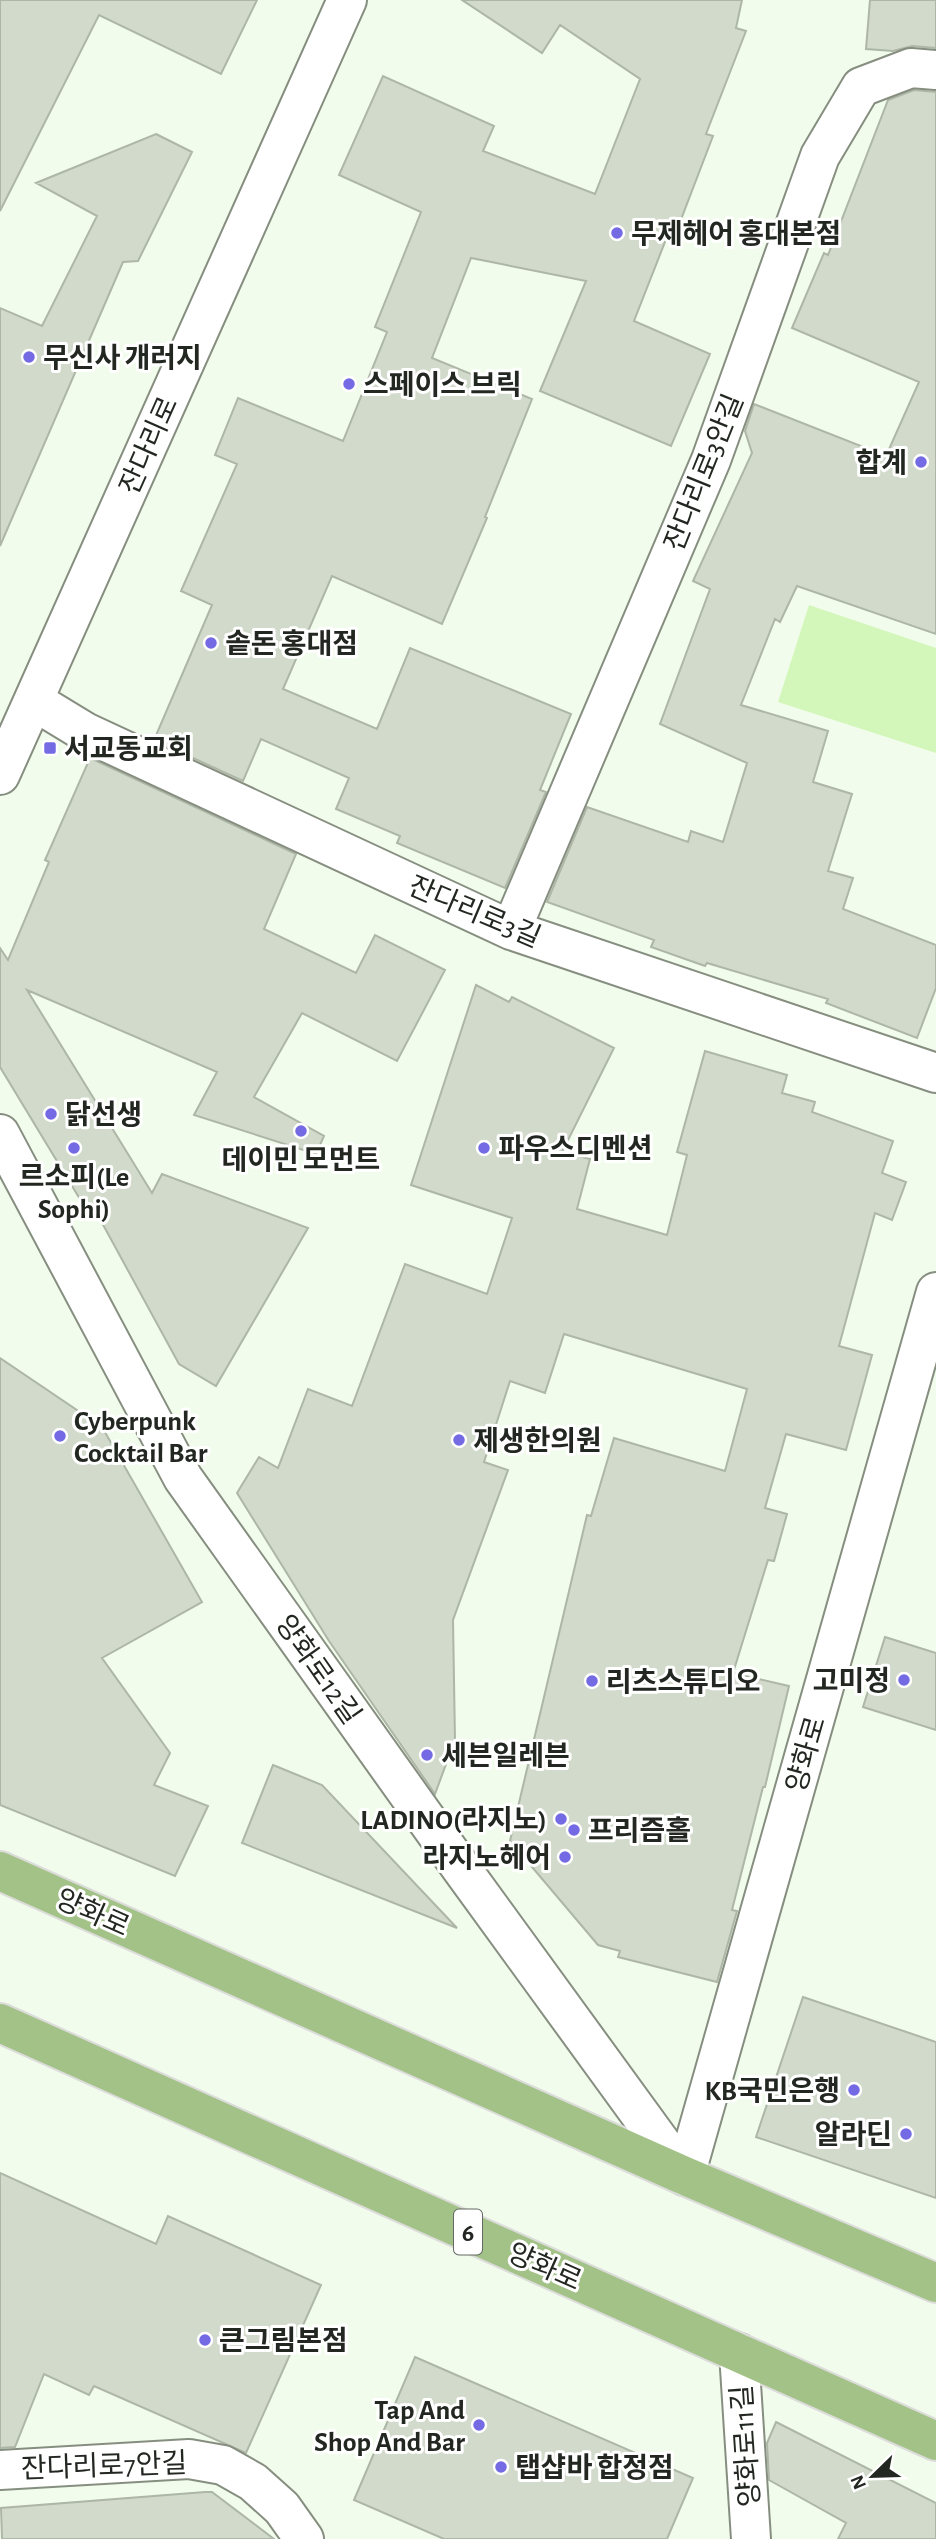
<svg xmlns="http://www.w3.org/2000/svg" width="936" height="2539" viewBox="0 0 936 2539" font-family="'Alegreya Sans','Noto Sans KR',sans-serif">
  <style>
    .green { fill: #d3f7ba }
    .building { fill: #d1dacb; stroke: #adb6a7; stroke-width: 2 }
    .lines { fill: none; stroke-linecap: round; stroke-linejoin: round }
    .minor-casing { stroke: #868e80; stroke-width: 42 }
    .tertiary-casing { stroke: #868e80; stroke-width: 42 }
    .primary-casing { stroke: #dcdcdb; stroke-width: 42 }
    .minor { stroke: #fff; stroke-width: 38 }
    .tertiary { stroke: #fff; stroke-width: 38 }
    .primary { stroke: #a3c287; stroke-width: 38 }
    .poi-dot { fill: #736ae4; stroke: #fff; stroke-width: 2.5 }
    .labels { text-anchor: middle; stroke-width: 6; stroke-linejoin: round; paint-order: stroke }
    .shield { fill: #fff; stroke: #656864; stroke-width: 2 }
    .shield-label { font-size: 26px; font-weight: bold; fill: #232721 }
    .poi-label { font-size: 28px; font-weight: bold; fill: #232721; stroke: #fff; text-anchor: start }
    .street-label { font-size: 28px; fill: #232721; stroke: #fff }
  </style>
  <rect width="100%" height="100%" fill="#f2fcec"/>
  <path class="green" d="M809,605l127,43v105l-158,-51z"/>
  <path class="building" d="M0,0h257l-36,74 -122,-59 -99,196z
    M462,0h280l-6,28 10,3 -40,103 7,2 -33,86 -6,-3 -40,102 76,33 -39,92 -131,-55 46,-110 -115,-23 -39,100 100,41 -47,118 2,1 -45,106 -110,-48 -49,113 94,40 33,-81 161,66 -31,76 6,2 -41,96 -108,-45 3,-7 -64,-27 13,-31 -88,-39 -18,42 -89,-41 58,-135 -31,-14 56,-127 -22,-9 23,-57 105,43 44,-109 -12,-5 46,-115 -82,-37 44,-99 111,50 -11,25 112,43 45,-115 -80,-54 -18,28z
    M870,0h66v48l-24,-2 -19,5 -27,-2z
    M914,90l22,2v542l-139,-48 -17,36 -5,-3 -34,86 87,26 -15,51 39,12 -24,77 25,7 -10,31 93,36v43l-19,50 -91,-35 2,-4 -121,-36 -2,3 -54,-19 3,-7 -107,-38 40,-95 101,35 3,-11 32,11 24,-79 -87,-39 50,-135 -17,-8 59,-128 -7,-22 9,-27 132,52 33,-74 -127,-54 32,-75 4,2 60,-155z
    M156,134l36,18 -54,109 -15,1 -123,284v-238l42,18 55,-110 -61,-33z
    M90,758l206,96 -32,75 92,44 19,-38 70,35 -48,91 -95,-48 -48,84 70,39 -8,18 -122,-39 23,-43 -190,-82 125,203 10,-19 146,54 -92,158 -37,-22 -84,-154 -6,4 -89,-147v-119l8,12 41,-98 -4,-2z
    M476,985l33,17 3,-5 102,51 -52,104 28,7 -13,50 90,26 20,-80 -10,-3 28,-101 82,24 -5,18 33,9 -3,10 81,29 -11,32 24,9 -14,38 -17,-7 -36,133 33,9 -26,95 -60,-16 -21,74 22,6 -13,47 -6,-1 -35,113 56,13 -24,101h-2l-31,123 5,1 -20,71 -99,-25 2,-6 -22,-6 -88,-104 77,-326 4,1 23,-78 111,33 22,-82 -183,-55 -19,59 -35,-12 -26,81 24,8 -55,150 2,120 -20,54 -106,-153 -92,-148 22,-36 19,11 30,-79 44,17 53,-142 82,30 25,-76 -101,-33z
    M0,1358l102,69 100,175 -100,56 68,95 -16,32 54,21 -33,70 -175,-71z
    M885,1637l51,16v77l-73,-23z
    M273,1765l49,20 135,143 -215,-85z
    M803,1997l133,45v156l-180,-61z
    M0,2173l156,71 12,-28 153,69 -75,168 -152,-67 -5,9 -45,-21 -29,73 -15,1z
    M415,2357l278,121 -26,61h-223l-90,-39z
    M776,2422l160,81v36h-98l8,-16 -77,-43 -2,-37z
    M205,2492h7l62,47h-272l-1,-31z"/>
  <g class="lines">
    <g class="minor-casing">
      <path id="minor" d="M34,701l51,31 426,198 425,143
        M511,930l200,-470 109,-304 41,-69 50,-19 25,2
        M0,1134l183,344 278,390 224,308
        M685,2176l251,-884
        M739,2353l12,186
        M0,2470l189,-11 34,6 30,17 29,26 22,31"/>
    </g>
    <g class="tertiary-casing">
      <path id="tertiary" d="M0,775l347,-775"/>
    </g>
    <g class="primary-casing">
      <path id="primary" d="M0,1871l685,305 251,107
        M0,2023l936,418"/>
    </g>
    <use href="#minor" class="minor"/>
    <use href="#tertiary" class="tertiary"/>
    <use href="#primary" class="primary"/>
  </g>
  <g class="poi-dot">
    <circle cx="617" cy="233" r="7"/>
    <circle cx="29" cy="357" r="7"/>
    <circle cx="349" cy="384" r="7"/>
    <circle cx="921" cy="462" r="7"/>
    <circle cx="211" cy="643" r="7"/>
    <rect x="43" y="741" width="14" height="14" rx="3.5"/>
    <circle cx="51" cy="1114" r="7"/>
    <circle cx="301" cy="1131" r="7"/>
    <circle cx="74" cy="1148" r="7"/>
    <circle cx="484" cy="1148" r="7"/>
    <circle cx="60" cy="1436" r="7"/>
    <circle cx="459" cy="1440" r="7"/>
    <circle cx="904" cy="1680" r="7"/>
    <circle cx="592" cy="1681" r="7"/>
    <circle cx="427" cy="1755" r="7"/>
    <circle cx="561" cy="1819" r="7"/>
    <circle cx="574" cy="1830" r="7"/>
    <circle cx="565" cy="1857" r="7"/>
    <circle cx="854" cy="2090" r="7"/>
    <circle cx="906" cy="2134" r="7"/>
    <circle cx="205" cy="2340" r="7"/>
    <circle cx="479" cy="2425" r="7"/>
    <circle cx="501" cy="2467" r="7"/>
  </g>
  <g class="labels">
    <rect class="shield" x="454" y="2209.5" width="28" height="45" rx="5"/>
    <g class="shield-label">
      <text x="468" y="2241">6</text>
    </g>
    <g class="poi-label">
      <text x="631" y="243">무제헤어 홍대본점</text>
      <text x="43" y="367">무신사 개러지</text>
      <text x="363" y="394">스페이스 브릭</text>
      <text x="907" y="472" text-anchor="end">합계</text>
      <text x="225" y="653">솥돈 홍대점</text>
      <text x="64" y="758">서교동교회</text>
      <text x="65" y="1124">닭선생</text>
      <text x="498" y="1158">파우스디멘션</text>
      <text x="301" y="1169" text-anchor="middle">데이민 모먼트</text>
      <text x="74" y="1186" text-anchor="middle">르소피(Le<tspan x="74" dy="32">Sophi)</tspan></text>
      <text x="74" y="1430">Cyberpunk<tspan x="74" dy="32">Cocktail Bar</tspan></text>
      <text x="473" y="1450">제생한의원</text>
      <text x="890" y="1690" text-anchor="end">고미정</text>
      <text x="606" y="1691">리츠스튜디오</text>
      <text x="441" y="1765">세븐일레븐</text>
      <text x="547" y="1829" text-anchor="end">LADINO(라지노)</text>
      <text x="588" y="1840">프리즘홀</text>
      <text x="551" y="1867" text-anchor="end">라지노헤어</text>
      <text x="840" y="2100" text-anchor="end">KB국민은행</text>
      <text x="892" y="2144" text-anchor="end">알라딘</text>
      <text x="219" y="2350">큰그림본점</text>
      <text x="465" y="2419" text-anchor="end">Tap And<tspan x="465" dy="32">Shop And Bar</tspan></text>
      <text x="515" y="2477">탭샵바 합정점</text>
    </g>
    <g class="street-label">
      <text transform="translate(148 445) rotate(-66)" y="10">잔다리로</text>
      <text transform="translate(703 472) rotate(-68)" y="10">잔다리로3안길</text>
      <text transform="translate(475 911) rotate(23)" y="10">잔다리로3길</text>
      <text transform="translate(319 1669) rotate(55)" y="10">양화로12길</text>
      <text transform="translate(805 1754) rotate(-74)" y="10">양화로</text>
      <text transform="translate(93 1912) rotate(24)" y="10">양화로</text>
      <text transform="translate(545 2266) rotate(24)" y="10">양화로</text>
      <text transform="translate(745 2446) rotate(-94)" y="10">양화로11길</text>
      <text transform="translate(104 2465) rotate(-2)" y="10">잔다리로7안길</text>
    </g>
  </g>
  <g transform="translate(873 2476) rotate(247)" stroke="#ffffff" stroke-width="5" paint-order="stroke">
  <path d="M0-5L12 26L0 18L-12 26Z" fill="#232721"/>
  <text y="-10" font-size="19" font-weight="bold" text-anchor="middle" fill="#232721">N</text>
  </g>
</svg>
